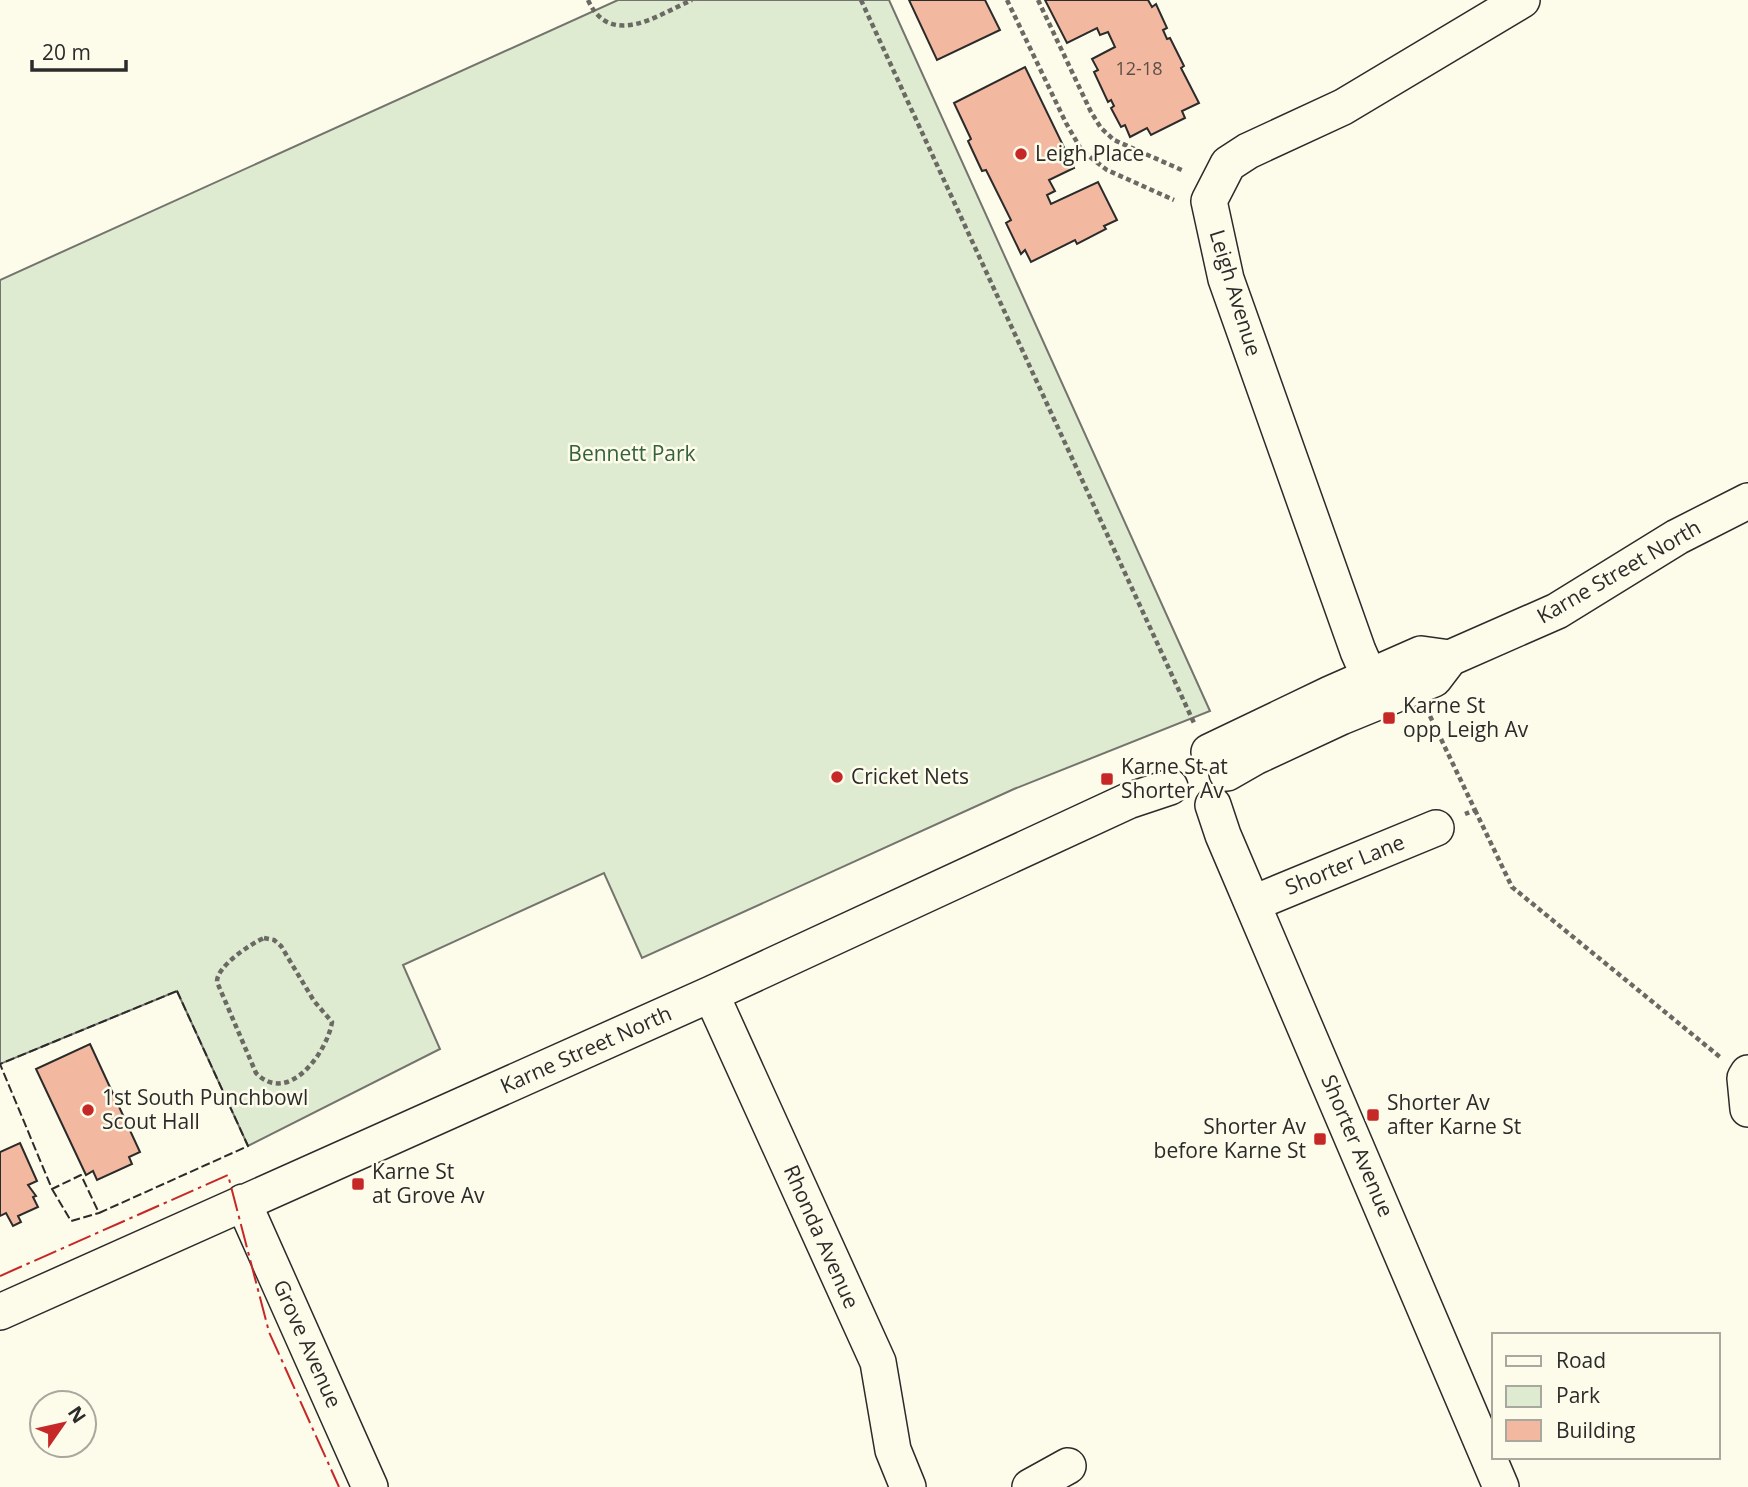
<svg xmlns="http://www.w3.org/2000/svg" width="1748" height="1487" viewBox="0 0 1748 1487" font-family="'Open Sans',sans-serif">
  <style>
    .green { fill: #deebd1; stroke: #74746e; stroke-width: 2 }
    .building { fill: #f2b8a0; stroke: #2b2b2b; stroke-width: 2 }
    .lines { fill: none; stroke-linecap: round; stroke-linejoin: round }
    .minor-casing { stroke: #2b2b2b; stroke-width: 38 }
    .path { stroke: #6a6964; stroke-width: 4.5; stroke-dasharray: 5 3.5; stroke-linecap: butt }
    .minor { stroke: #fdfbea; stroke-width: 35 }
    .fence { stroke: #2b2b2b; stroke-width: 2; stroke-dasharray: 9 3.5; stroke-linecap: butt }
    .power { stroke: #c62828; stroke-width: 2; stroke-dasharray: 24 5 3.5 5; stroke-linecap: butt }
    .poi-dot { fill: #c62828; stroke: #fdfbea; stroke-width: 2.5 }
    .labels { text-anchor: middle; stroke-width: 5; stroke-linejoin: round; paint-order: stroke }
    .number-label { font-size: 18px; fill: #5d4e48 }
    .poi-label { font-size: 21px; fill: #2b2b2b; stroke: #fdfbea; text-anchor: start }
    .street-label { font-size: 21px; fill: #2b2b2b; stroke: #fdfbea }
    .park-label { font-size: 21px; fill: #34623c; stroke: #fdfbea }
  </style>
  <rect width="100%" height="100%" fill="#fdfbea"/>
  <path class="green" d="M618,0h271l321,711 -196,78 -372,169 -38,-85 -201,92 37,84 -192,97 -71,-155 -177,73v-784z"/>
  <path class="building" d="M909,0h76l15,30 -63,30z
    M1045,0h103l4,7 4,-3 11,24 -4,2 4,9 3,-1 14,28 -3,2 18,35 -17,8 3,7 -34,17 -4,-7 -17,9 -5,-12 -4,2 -10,-19 3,-2 -3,-6 -3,2 -14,-30 4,-2 -6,-11 23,-12 -7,-15 -8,3 -3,-7 -30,15z
    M1025,67l49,101 -25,12 6,11 -8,4 4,9 47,-22 19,38 -13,6 2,3 -29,15 -2,-4 -44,22 -6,-12 -4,4 -15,-31 5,-3 -25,-50 -4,1 -14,-30 3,-2 -17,-36z
    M90,1044l50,108 -11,5 3,7 -35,16 -4,-9 -7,4 -50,-106z
    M20,1143l17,38 -9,4 8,11 -3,1 5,10 -20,9 3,6 -8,4 -7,-13 -6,3v-64z"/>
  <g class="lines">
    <g class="minor-casing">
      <path id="minor" d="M1380,701l-22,-50 -132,-372 -17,-78 19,-37 20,-13 95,-44 179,-107
        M1209,752l121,-58 91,-40 29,4
        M1227,773l28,-16 86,-40 93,-38 16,-21 107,-47 120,-74 71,-36
        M1213,805l10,30 278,652
        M1254,903l182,-75
        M711,994l167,368 15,88 15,37
        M1748,1073l-3,5 3,31
        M243,1202l127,285
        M0,1312l711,-318 417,-193 42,-14
        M1030,1487l38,-21"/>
    </g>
    <path class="path" d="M588,0c22,49 70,15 104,0
      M861,0l333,723
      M1007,0l59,123 16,28 25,19 67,30
      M1038,0l53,112 10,16 13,12 70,31
      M1430,716l45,94 -10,4
      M1475,810l37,77 208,170
      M264,938l10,2 7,6 33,55 18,21c-5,31 -44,84 -76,51l-39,-91c-1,-15 33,-38 47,-44z"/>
    <use href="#minor" class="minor"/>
    <path class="fence" d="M177,991l71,155 -149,67 -18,-38 -29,14 -52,-125z
      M52,1189l19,32 28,-8"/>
    <path class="power" d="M0,1276l228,-101 41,157 70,155"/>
  </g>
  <g class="poi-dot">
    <circle cx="1021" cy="154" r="7"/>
    <rect x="1382" y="711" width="14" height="14" rx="3.5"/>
    <circle cx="837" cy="777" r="7"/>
    <rect x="1100" y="772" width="14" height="14" rx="3.5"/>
    <circle cx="88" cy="1110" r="7"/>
    <rect x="1366" y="1108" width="14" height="14" rx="3.5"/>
    <rect x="1313" y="1132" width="14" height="14" rx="3.5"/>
    <rect x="351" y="1177" width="14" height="14" rx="3.5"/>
  </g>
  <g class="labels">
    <g class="number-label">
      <text x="1139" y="75">12-18</text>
    </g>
    <g class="poi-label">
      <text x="1035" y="161">Leigh Place</text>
      <text x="1403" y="713">Karne St<tspan x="1403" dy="24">opp Leigh Av</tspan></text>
      <text x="1121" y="774">Karne St at<tspan x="1121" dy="24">Shorter Av</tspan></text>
      <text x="851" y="784">Cricket Nets</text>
      <text x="102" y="1105">1st South Punchbowl<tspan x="102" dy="24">Scout Hall</tspan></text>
      <text x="1387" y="1110">Shorter Av<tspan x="1387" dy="24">after Karne St</tspan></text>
      <text x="1306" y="1134" text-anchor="end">Shorter Av<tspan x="1306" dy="24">before Karne St</tspan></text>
      <text x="372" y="1179">Karne St<tspan x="372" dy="24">at Grove Av</tspan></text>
    </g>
    <g class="street-label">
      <text transform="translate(1235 293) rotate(73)" y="7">Leigh Avenue</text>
      <text transform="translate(1619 572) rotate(-30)" y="7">Karne Street North</text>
      <text transform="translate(1345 865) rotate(-22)" y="7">Shorter Lane</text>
      <text transform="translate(586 1050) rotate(-24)" y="7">Karne Street North</text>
      <text transform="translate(1357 1146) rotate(67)" y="7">Shorter Avenue</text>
      <text transform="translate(821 1237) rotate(66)" y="7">Rhonda Avenue</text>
      <text transform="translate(307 1344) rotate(66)" y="7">Grove Avenue</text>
    </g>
    <g class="park-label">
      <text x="632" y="461">Bennett Park</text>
    </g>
  </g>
  <rect x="1492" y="1333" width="228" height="126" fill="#fdfbea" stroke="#a9a89e" stroke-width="2"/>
  <rect x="1506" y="1356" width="35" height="10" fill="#fdfbea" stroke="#a9a89e" stroke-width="2"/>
  <text x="1556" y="1368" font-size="21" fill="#2b2b2b">Road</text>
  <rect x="1506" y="1386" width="35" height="21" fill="#deebd1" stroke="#a9a89e" stroke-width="2"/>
  <text x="1556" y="1403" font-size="21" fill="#2b2b2b">Park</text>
  <rect x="1506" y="1420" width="35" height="21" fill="#f2b8a0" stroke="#a9a89e" stroke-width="2"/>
  <text x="1556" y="1438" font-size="21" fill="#2b2b2b">Building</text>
  <g transform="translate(63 1424) rotate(56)"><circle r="33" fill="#fdfbea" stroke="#a9a89e" stroke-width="2"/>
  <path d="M0-5L12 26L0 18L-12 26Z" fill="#c62828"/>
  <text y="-10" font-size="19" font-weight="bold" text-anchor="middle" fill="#2b2b2b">N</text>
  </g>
  <path d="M32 60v10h94v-10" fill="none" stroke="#2b2b2b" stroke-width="3.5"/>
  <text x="42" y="60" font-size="21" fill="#2b2b2b" stroke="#fdfbea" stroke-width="5" paint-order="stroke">20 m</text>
</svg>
